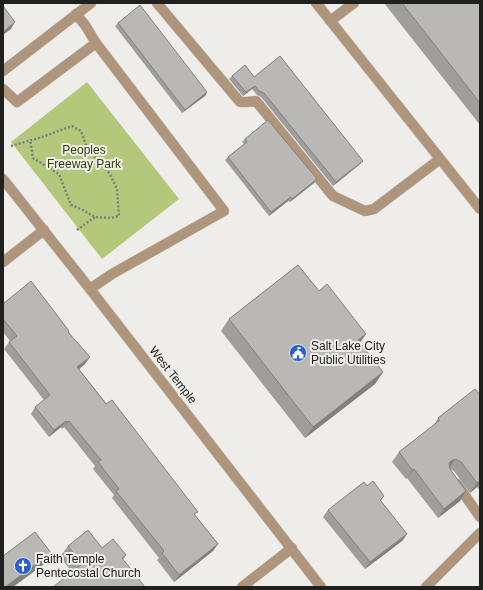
<svg xmlns="http://www.w3.org/2000/svg" width="483" height="590" viewBox="0 0 483 590" font-family="Arial,sans-serif">
  <style>
    .green { fill: #b4c87c }
    .lines { fill: none; stroke-linecap: round; stroke-linejoin: round }
    .lane-casing { stroke: #c9c8c5; stroke-width: 11 }
    .street-casing { stroke: #c9c8c5; stroke-width: 11 }
    .path { stroke: #7f7f7c; stroke-width: 2.5; stroke-dasharray: 2 2; stroke-linecap: butt }
    .lane { stroke: #ae957c; stroke-width: 10 }
    .street { stroke: #ae957c; stroke-width: 10 }
    .wall { fill: #9f9e9c }
    .shaded-wall { fill: #82817f }
    .building { fill: #b9b8b5; stroke: #82817f }
    .labels { text-anchor: middle; stroke-width: 4; stroke-linejoin: round; paint-order: stroke }
    .park-label { font-size: 12px; fill: #343f03; stroke: #eeedea }
    .poi-label { font-size: 12px; fill: #20201e; stroke: #eeedea; text-anchor: start }
    .street-label { font-size: 12px; fill: #20201e; stroke: #eeedea }
  </style>
  <rect width="100%" height="100%" fill="#eeedea"/>
  <path class="green" d="M87,82l92,117 -77,60 -91,-117z"/>
  <g class="lines">
    <g class="lane-casing">
      <path id="lane" d="M157,3l83,99h7l9,-1 77,95 32,15 9,-2 66,-50
        M321,9l159,200
        M330,21l24,-18
        M3,89l14,13 79,-59 -11,-18 -9,-11
        M90,289l22,-15 112,-63 -128,-168
        M457,484l23,33
        M426,587l54,-54"/>
    </g>
    <g class="street-casing">
      <path id="street" d="M316,3l5,6
        M3,71l88,-68
        M3,179l87,110 231,298
        M3,262l41,-32
        M242,587l50,-39"/>
    </g>
    <path class="path" d="M11,146l31,-9 30,-11 9,5 5,14 8,11 16,18 7,15 2,27 -8,2 -16,-1 -12,-7 -12,-5 -12,-31 -26,-16 -3,-18
      M77,230l18,-13"/>
    <use href="#lane" class="lane"/>
    <use href="#street" class="street"/>
  </g>
  <path class="wall" d="M384,3h96v122z
    M118,23l89,69 -2,4 -23,17 -67,-87z
    M232,76l22,1 109,84 -3,3 -27,22 -72,-89 -4,-2 -5,-6 -9,7 -14,-17z
    M245,139l72,40 -3,4 -24,19 -2,-1 -19,15 -44,-56 3,-3 16,-13 -2,-2z
    M319,291l47,43 -6,8 23,30 -8,12 -70,54 -84,-107 8,-12z
    M3,304l66,28 16,32 -6,5 139,175 -5,7 -39,31 -17,-22 2,-2 -47,-60 2,-3 -21,-26 2,-3 -31,-39 -2,2 -1,-2 -12,10 -18,-23 4,-7 9,-7 -40,-51 6,-8 -7,-9z
    M480,395v95l-3,-3 -7,6 -16,-22 -4,-2 10,32 -22,17 -31,-40 -1,1 -14,-17 7,-10 35,-27 4,-7z
    M367,486l17,10 -3,5 26,33 -5,7 -37,28 -42,-52 5,-7z
    M68,546l34,2 24,7 -3,5 -51,12 -12,-15z"/>
  <path class="shaded-wall" d="M15,22l-4,7 -8,6v-3z
    M255,86l-3,3 -9,7 3,-4z
    M207,92l-2,4 -23,17 3,-3z
    M363,161l-3,3 -27,22 3,-4z
    M317,179l-3,4 -24,19 2,-3z
    M291,197l-3,4 -19,15 2,-4z
    M366,334l-8,12v-6z
    M90,357l-5,7 -12,10 4,-7z
    M383,372l-8,12 -70,54 8,-11z
    M66,421l-5,6 -12,10 5,-7z
    M69,421l-5,6 -2,2 5,-7z
    M455,459l-6,10 -4,1 6,-9z
    M414,469l-7,9 -1,1 6,-9z
    M480,481v2l-3,4 -7,6 7,-10z
    M466,491l-6,10 -22,17 6,-9z
    M407,534l-5,7 -37,28 5,-7z
    M218,544l-5,7 -39,31 5,-7z
    M51,553l-8,12 -30,22h-8z"/>
  <path class="building" d="M402,3h78v100z
    M140,5l67,87 -22,18 -67,-87z
    M3,6l12,16 -12,10z
    M280,56l83,105 -27,21 -72,-89 -5,-2 -4,-5 -9,6 -14,-16 13,-11 9,12z
    M268,120l49,59 -25,20 -1,-2 -20,15 -43,-55 19,-15 -2,-3z
    M298,265l21,26 8,-7 39,50 -8,6 25,32 -70,55 -84,-108z
    M31,281l38,50 -1,1 22,25 -13,10 29,37 6,-4 86,112 -4,2 24,30 -39,31 -17,-22 2,-2 -48,-60 3,-2 -21,-27 3,-2 -32,-39 -2,1 -1,-1 -12,9 -19,-23 15,-12 -41,-53 8,-6 -14,-17v-15z
    M475,389l5,6v86l-3,2 -16,-21 -6,-3 -4,2 -2,2 1,6 16,22 -22,18 -30,-40 -2,1 -13,-18 41,-32 -2,-2z
    M373,481l11,15 -4,4 27,34 -37,28 -42,-52 36,-28 3,4z
    M88,530l14,18 11,-9 13,16 -4,3 23,29h-92l29,-23 -14,-18z
    M35,532l16,21 -46,34h-2v-31z"/>
  <defs>
    <g id="civic-disc" transform="scale(0.9)"><circle r="9.5" fill="#2860cd" stroke="#eeedea"/><path d="M-.6-6.5H3V-4.5H.6V-3L4-1V1h2V6H-6V1h2V-1L-.6-3ZM-1.2 2.5V6h2.4V2.5Z" fill="#fff"/></g>
    <g id="church-disc" transform="scale(0.9)"><circle r="9.5" fill="#2860cd" stroke="#eeedea"/><path d="M-1.2-6h2.4v3.5h3.3v2.4h-3.3V6h-2.4V-.1h-3.3v-2.4h3.3Z" fill="#fff"/></g>
  </defs>
  <g fill-rule="evenodd">
    <use href="#civic-disc" x="298" y="353"/>
    <use href="#church-disc" x="23" y="566"/>
  </g>
  <g class="labels">
    <g class="park-label">
      <text x="84" y="154">Peoples<tspan x="84" dy="14">Freeway Park</tspan></text>
    </g>
    <g class="poi-label">
      <text x="311" y="350">Salt Lake City<tspan x="311" dy="14">Public Utilities</tspan></text>
      <text x="36" y="563">Faith Temple<tspan x="36" dy="14">Pentecostal Church</tspan></text>
    </g>
    <g class="street-label">
      <text transform="translate(173 375) rotate(52)" y="4">West Temple</text>
    </g>
  </g>
  <rect width="483" height="590" fill="none" stroke="#20201e" stroke-width="8"/>
</svg>
